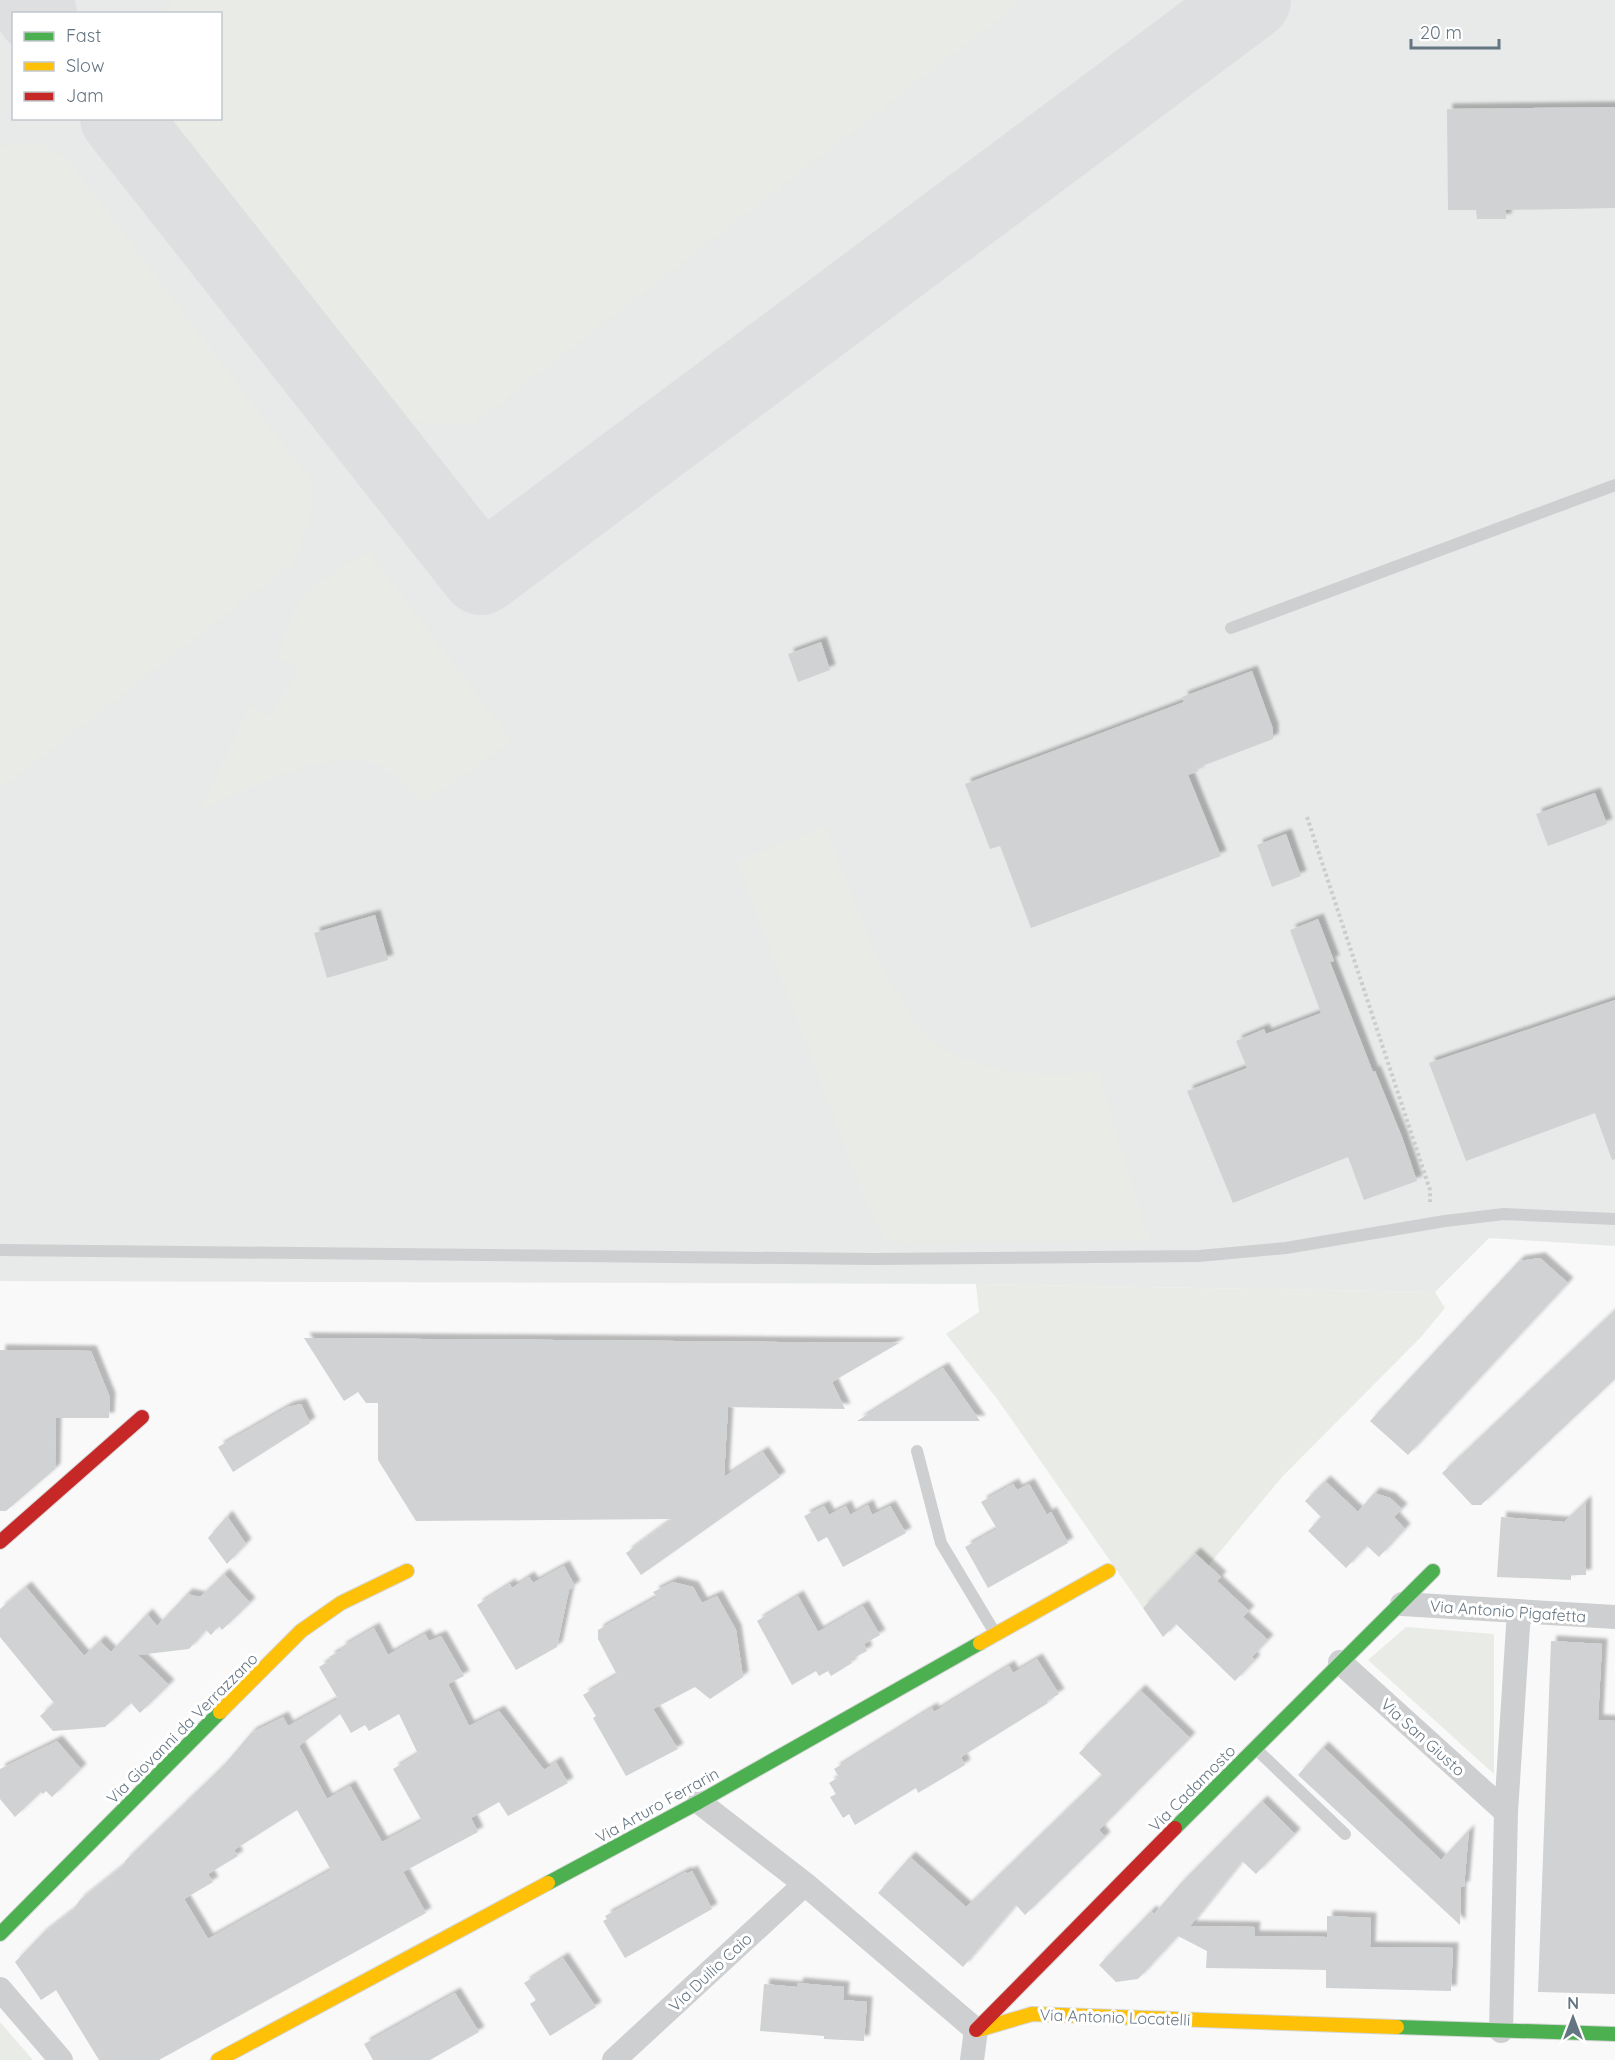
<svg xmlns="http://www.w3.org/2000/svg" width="1615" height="2060" viewBox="0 0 1615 2060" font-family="Quicksand,sans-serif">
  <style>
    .built { fill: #e8e9e9; fill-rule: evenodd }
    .green { fill: #e8ebe6 }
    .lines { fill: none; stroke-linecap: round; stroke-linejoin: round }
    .taxiway { stroke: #dedfe0; stroke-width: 80 }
    .building { fill: #d0d2d3; fill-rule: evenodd; filter: url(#shadow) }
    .fast-casing { stroke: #d5d6d7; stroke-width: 16 }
    .slow-casing { stroke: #d5d6d7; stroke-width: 16 }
    .jam-casing { stroke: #d5d6d7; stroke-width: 16 }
    .path { stroke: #cbcccd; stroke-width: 4; stroke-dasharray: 3 3; stroke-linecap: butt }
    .lane { stroke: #cecfd0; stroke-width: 12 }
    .street { stroke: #cecfd0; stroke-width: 24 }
    .fast { stroke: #4caf50; stroke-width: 14 }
    .slow { stroke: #ffc107; stroke-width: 14 }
    .jam { stroke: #c62828; stroke-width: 14 }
    .labels { text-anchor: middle; stroke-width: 6; stroke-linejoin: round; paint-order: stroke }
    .street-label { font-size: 16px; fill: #657683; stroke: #fff }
  </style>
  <defs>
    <filter id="shadow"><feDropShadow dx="5.5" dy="-5.5" stdDeviation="1.5" flood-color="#0004"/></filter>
  </defs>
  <rect width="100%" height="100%" fill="#f9f9f9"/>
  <path class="built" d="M0,0h1615v1246l-126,-8 -54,54 -459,-8 -976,-3zM14,14h206v104h-206z"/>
  <path class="green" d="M173,0h850l-550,424 -36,1 -25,-4 -27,-17 -219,-285 54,-1v-104l-57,-1z
    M18,143l26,2 23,14 247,326 -4,36 -16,41 -294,227v-642z
    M369,552l143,189 -90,63c-11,-11 -23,-26 -37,-35 -48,-30 -140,22 -186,43l51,-106 21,12 27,-50 -21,-12c7,-16 11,-36 21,-52 12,-21 50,-39 71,-52z
    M825,827l53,135 39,63 11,12 27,18 39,13 26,5 51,1 26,-5 52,172 -259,1 -15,-17 -138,-364z
    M976,1284l459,8 10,16 -24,29 -139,140 -74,89 -14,-13 -51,55 -145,-208 -52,-66 33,-22z
    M1406,1627l88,7v140l-126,-114z
    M0,2022l33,38h-33z"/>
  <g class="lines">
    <path class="taxiway" d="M27,0l10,14
      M120,118l361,457 770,-575"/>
  </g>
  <path class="building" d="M1615,107v101l-109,2v9h-29l-1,-9h-28l-1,-101z
    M821,642l9,28 -32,12 -10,-28z
    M1252,671l21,58v10l-76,29 2,3 -11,4 33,81 -190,72 -31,-82 -10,3 -25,-65 219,-82 -2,-5z
    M1595,793l12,31 -59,22 -12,-32z
    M1286,834l15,42 -29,11 -15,-42z
    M375,915l13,45 -61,18 -13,-45z
    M1318,919l16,42 -4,1 43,110 2,-1 27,66 15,44 -53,19 -16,-43 -115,46 -46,-112 60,-23 -11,-27 28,-12 2,5 55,-21 -31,-83z
    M1615,1000v159l-3,1 -17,-47 -129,48 -37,-98z
    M1540,1258l28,25 -160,172 -38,-34 149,-160z
    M1615,1310v69l-134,126h-9l-30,-32z
    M304,1338l595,5 -67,39 13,27 -117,-2 -4,70 39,-25 17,25 -139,98 -15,-22 46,-34 -256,2 -38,-61v-57h-12l-8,-11 -14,9z
    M0,1350l91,1 19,47 -1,20h-53l-1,51 -49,42h-6z
    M943,1368l37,53h-123l66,-41z
    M301,1404l9,19 -77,49 -15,-25 70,-40z
    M1325,1481l33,31 16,-19 16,5 12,11 -8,8 11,12 -26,28 -12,-11 -21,22 -38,-37 13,-14 -16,-16z
    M1013,1484l4,6 12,-6 18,31 4,-3 17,31 -80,45 -23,-41 32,-18 -16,-27z
    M1586,1501v74h-15v5l-74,-3 4,-60 63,5z
    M868,1505l4,10 18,-9 16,27 -63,34 -16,-30 -9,5 -14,-26 20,-10 5,9 17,-9 4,9z
    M227,1516l19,28 -19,20 -19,-26z
    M1195,1553l26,24 -4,4 32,30 -6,6 25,23 -16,17 3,3 -20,21 -59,-57 -13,13 -20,-29z
    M564,1566l11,20 -6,4 -12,57 -41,23 -39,-65 33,-21 2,4 17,-11 4,6z
    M224,1574l26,29 -28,27 -3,-4 -8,9 -5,-5 -17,19 -51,6 31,30 -29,28 -9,-10 -26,24 -52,4 -13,-15 14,-13 -54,-66v-28l26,-22 58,69 16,-15 11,11 36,-38 10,12 30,-32 13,3z
    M673,1582l20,5 9,16 15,-7 19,34 7,47 -33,22 -15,-12 -42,22 25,40 -52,27 -33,-58 3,-2 -13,-21 34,-20 -19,-36v-9l59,-33 -4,-5z
    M798,1596l20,36 45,-26 17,29 -16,9 3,7 -17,9 2,3 -21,13 -3,-5 -9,5 -3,-5 -24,14 -35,-64z
    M374,1628l14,27 37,-21 4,7 12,-5 23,40 -16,8 21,42 30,-15 45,59 12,-8 12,21 -60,33 -9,-14 -28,16 7,14 -75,40 23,41 -267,147h-60l-43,-70 -15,10 -26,-38 27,-28 30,-23 8,-11 44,-35 1,-4 99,-96 27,-32 32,-16 5,9 50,-27 -19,-32 12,-7 -2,-3 13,-7 -2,-2zM340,1714l11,19 14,-8 4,6 30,-17 19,40 -25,15 29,52 -40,21 -32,-56 -23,13 -28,-53zM297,1810l34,60 -123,69 -24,-40 29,-17 -5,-8 30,-18 -4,-6z
    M1551,1641l51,3 -4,76 17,1v273l-77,-2z
    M1037,1659l22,35 -12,7 1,2 -87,54 4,8 -47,28 -2,-5 -61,37 -6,-11 -6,4 -13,-21 6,-3 -7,-11 10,-6 -5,-8 98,-61 2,4 75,-46 4,7z
    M1140,1690l50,48 -91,92 6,7 -80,78 -9,-10 -53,62 -85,-74 32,-36 56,50 136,-132 -23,-22z
    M57,1741l24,28 -29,28 -6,-6 -3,3 -2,-2 -26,25 -15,-18v-30z
    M1323,1747l118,113 28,-30 -5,57h-3l-1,38 -162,-150z
    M1262,1801l33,33 -39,40 -14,-13 -52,65 65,1 -1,9 73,1v-21l44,2 -1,29 83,1 -2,43 -125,-3v-18l-120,-2 1,-17 -29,-15 -40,43 -22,3 -17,-17 52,-54 3,3 27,-31z
    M692,1871l20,38 -87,49 -22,-37 4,-2 -2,-3 81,-44 1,2z
    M563,1958l33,49 -46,29 -20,-32 6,-4 -12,-17z
    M798,1983l46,4 -1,13 24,2 -3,39 -40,-2v-3l-64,-5 4,-47 33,3z
    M455,1993l24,39 -49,28h-57l-9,-16z"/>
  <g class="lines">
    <g class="fast-casing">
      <path id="fast" d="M1175,1828l258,-257
        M548,1883l151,-81 281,-159
        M0,1934l220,-222
        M1397,2027l218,7"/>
    </g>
    <g class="slow-casing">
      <path id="slow" d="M980,1643l128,-72
        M220,1712l81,-81 40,-28 66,-32
        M978,2030l54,-16 365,13
        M218,2060l330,-177"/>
    </g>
    <g class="jam-casing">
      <path id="jam" d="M0,1542l142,-125
        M976,2030l199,-202"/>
    </g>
    <path class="path" d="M1307,817l123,373v12"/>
    <path class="lane" d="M1231,628l384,-143
      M0,1250l872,9 327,-3 87,-8 159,-27 59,-7 111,5
      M917,1451l24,92 54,90
      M1257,1750l88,84"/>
    <path class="street" d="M1402,1604l213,13
      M1340,1662l166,150
      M699,1802l106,82 171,146 -4,30
      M0,1989l61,71
      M1501,2031l5,-219 13,-201
      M614,2060l191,-176"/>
    <use href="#fast" class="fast"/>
    <use href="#slow" class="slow"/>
    <use href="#jam" class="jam"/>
  </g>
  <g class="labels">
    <g class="street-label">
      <text transform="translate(1508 1611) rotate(4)" y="6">Via Antonio Pigafetta</text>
      <text transform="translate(182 1728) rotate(-45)" y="6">Via Giovanni da Verrazzano</text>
      <text transform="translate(1423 1737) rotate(42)" y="6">Via San Giusto</text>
      <text transform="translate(1192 1788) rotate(-45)" y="6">Via Cadamosto</text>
      <text transform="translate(657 1805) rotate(-29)" y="6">Via Arturo Ferrarin</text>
      <text transform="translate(710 1972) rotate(-43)" y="6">Via Duilio Caio</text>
      <text transform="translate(1115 2017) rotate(2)" y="6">Via Antonio Locatelli</text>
    </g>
  </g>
  <rect x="12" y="12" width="210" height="108" fill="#ffffff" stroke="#c1c8cd" stroke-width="1.5"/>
  <rect x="24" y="32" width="30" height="9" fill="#4caf50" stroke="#c1c8cd" stroke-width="1.5"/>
  <text x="66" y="42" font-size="18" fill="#657683">Fast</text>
  <rect x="24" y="62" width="30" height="9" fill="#ffc107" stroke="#c1c8cd" stroke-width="1.5"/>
  <text x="66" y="72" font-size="18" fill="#657683">Slow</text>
  <rect x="24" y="92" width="30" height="9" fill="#c62828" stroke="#c1c8cd" stroke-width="1.5"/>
  <text x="66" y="102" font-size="18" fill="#657683">Jam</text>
  <g transform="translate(1573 2018)" stroke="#ffffff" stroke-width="4.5" paint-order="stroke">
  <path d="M0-4.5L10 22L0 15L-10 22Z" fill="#657683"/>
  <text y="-9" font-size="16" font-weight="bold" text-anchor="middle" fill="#657683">N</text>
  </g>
  <path d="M1411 39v9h88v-9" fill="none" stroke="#657683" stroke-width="3"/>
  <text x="1420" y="39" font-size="18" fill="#657683" stroke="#ffffff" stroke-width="4.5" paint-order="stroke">20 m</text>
</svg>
